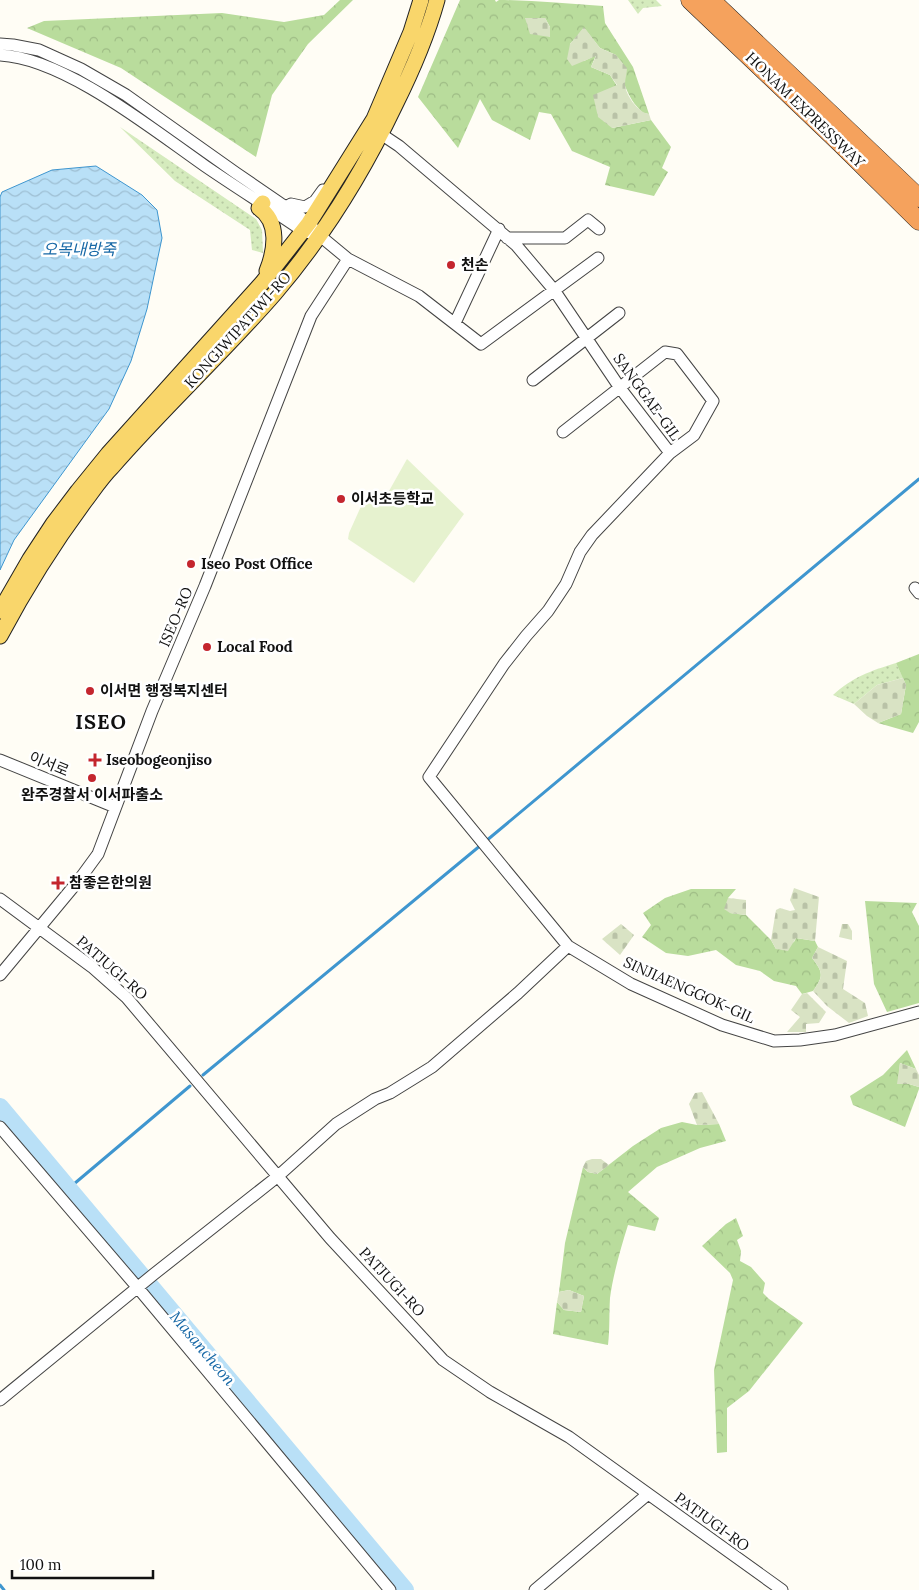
<svg xmlns="http://www.w3.org/2000/svg" width="919" height="1590" viewBox="0 0 919 1590" font-family="Lora,'Noto Sans KR',serif">
  <style>
    .grass { fill: url(#grass-dots) }
    .forest { fill: url(#forest-crowns); fill-rule: evenodd }
    .cemetery { fill: url(#cemetery-stones) }
    .pitch { fill: #e6f2cf }
    .water { fill: url(#water-waves); stroke: #3f96cf }
    .lines { fill: none; stroke-linecap: round; stroke-linejoin: round }
    .stream { stroke: #3f96cf; stroke-width: 3 }
    .river { stroke: #b9e0f7; stroke-width: 18 }
    .minor-casing { stroke: #444; stroke-width: 13 }
    .major-casing { stroke: #222; stroke-width: 17 }
    .highway-casing { stroke: #222; stroke-width: 19 }
    .minor { stroke: #fff; stroke-width: 11 }
    .major { stroke: #f9d66b; stroke-width: 15 }
    .highway { stroke: #f5a25d; stroke-width: 18 }
    .poi-dot { fill: #c4262e; stroke: #fff; stroke-width: 2 }
    .labels { text-anchor: middle; stroke-width: 5; stroke-linejoin: round; paint-order: stroke }
    .street-label { font-size: 15px; fill: #111; stroke: #fff }
    .poi-label { font-size: 15px; font-weight: bold; fill: #111; stroke: #fff; text-anchor: start }
    .water-label { font-size: 16px; font-style: italic; fill: #1768a6; stroke: #fff }
    .district-label { font-size: 20px; font-weight: bold; letter-spacing: 1px; fill: #111; stroke: #fff }
  </style>
  <defs>
    <pattern id="grass-dots" width="8" height="8" patternUnits="userSpaceOnUse" patternTransform="scale(1.25)"><rect width="8" height="8" fill="#d5ebbd"/><path d="M2 2h.1M6 6h.1" fill="none" stroke="#b6c8a1" stroke-width="1.8" stroke-linecap="round"/></pattern>
    <pattern id="forest-crowns" width="20" height="18" patternUnits="userSpaceOnUse" patternTransform="scale(1.25)"><rect width="20" height="18" fill="#b9dc9c"/><path d="M2 6a3 3 0 1 1 6 0M12 15a3 3 0 1 1 6 0" fill="none" stroke="#9ebc85"/></pattern>
    <pattern id="cemetery-stones" width="16" height="16" patternUnits="userSpaceOnUse" patternTransform="scale(1.25)"><rect width="16" height="16" fill="#d9e3c4"/><path d="M2 7V4a2 2 0 0 1 4 0v3zM10 15v-3a2 2 0 0 1 4 0v3z" fill="#b9c2a7"/></pattern>
    <pattern id="water-waves" width="16" height="10" patternUnits="userSpaceOnUse" patternTransform="scale(1.25)"><rect width="16" height="10" fill="#b9e0f7"/><path d="M0 5q4-4 8 0t8 0" fill="none" stroke="#9ebfd3"/></pattern>
  </defs>
  <rect width="100%" height="100%" fill="#fffdf5"/>
  <path class="grass" d="M628,0h28l6,6 -19,2 -5,6z
    M120,127l136,92 6,11 1,23 -11,-3 -2,-20 -75,-49z
    M896,663l7,15 -26,7 -23,19 -21,-9c20,-18 37,-24 63,-32z"/>
  <path class="forest" d="M340,0h13l-45,44 -36,51 -16,62 -135,-89 -94,-40 17,-7 178,-8 62,9 40,-7z
    M460,0h35l1,2 3,-2c34,0 69,4 104,6l2,17 28,44 16,47 -6,-1c-18,-17 -20,-34 -27,-58l-16,-7 -16,-20 -14,16 14,17 12,-6 -5,12 19,8 7,11 -5,42 39,-8 20,27 -9,21 6,4 -14,24 -49,-11 5,-18 -38,-16 -21,-37 -12,-2 -9,28 -38,-20 -12,-21 -22,49 -40,-51zM525,18h20l5,9v10z
    M919,654v68l-6,11 -35,-10 23,-9 5,-29 -10,-22z
    M691,889h45l-8,9 2,15 16,2 25,25 5,9 18,-7 2,-4 19,3 3,6 -6,11c11,14 12,18 1,33l-11,3 -6,-8 -22,-5 -14,-10 -24,-6 -20,-15 -28,6 -22,-3 -24,-16 9,-12 -8,-12 22,-15z
    M865,901l52,2 -5,9 7,14v77l-32,9 -13,-28z
    M907,1050l9,19 -16,-6 -2,21h11l10,3v2l-14,38 -52,-22 -3,-9 33,-21z
    M682,1122l15,3 22,-1 7,17 -26,7 -43,19 -29,25 31,26 -4,13 -27,-6c-7,22 -15,50 -18,73 -1,16 0,31 -2,47l-55,-11 4,-32 7,8 17,2 3,-16 -15,-6 -10,2 6,-49 18,-76 5,5 9,2 36,-28 28,-18z
    M736,1218l7,18 -6,4 4,11 -1,10 11,6 14,16 -2,10 6,6 34,24 -54,68 -22,17v44l-10,1 -3,-83 19,-90 -3,-7 -28,-27 24,-22z"/>
  <path class="cemetery" d="M525,18h20l5,9v10l-20,-3z
    M584,27l16,21 16,7 11,13c0,5 -2,11 -2,16 0,10 13,29 24,30l2,6 -39,8 -14,-11 -5,-22 24,-10 -7,-10 -19,-8 5,-11 -24,10 -5,-7 3,-15z
    M903,678l3,7 -5,29 -23,9 -11,-7 -13,-12 23,-19z
    M794,888l25,9 -4,44 -19,-3 -8,13 -12,-2 -5,-9 5,-30 4,-2 10,3 5,-1 -5,-10z
    M728,898l18,2v15l-16,-2 -6,-4z
    M621,924l13,11 -14,20 -18,-16z
    M842,924h6l4,7v9l-13,-3z
    M818,947l29,14 -4,28 22,14 3,13 -19,7 -22,-17 -14,-15c11,-15 10,-19 -1,-33z
    M807,993l19,19 -7,11 -13,1v8h-19l13,-15 -9,-7 11,-16z
    M900,1063l16,6 3,6v12l-10,-3h-12z
    M702,1092l17,32 -22,1 -8,-21 6,-11z
    M592,1159h9l8,6 -12,9 -9,-2 -5,-5 3,-6z
    M569,1290l15,6 -3,16 -17,-2 -7,-8 2,-10z"/>
  <path class="pitch" d="M407,459l57,55 -50,69 -66,-44 1,-6 18,-40 22,-2z"/>
  <path class="water" d="M96,166l46,29 15,15 5,28 -15,71 -16,52 -22,48 -95,131 -14,30v-373l2,-5 50,-22z"/>
  <g class="lines">
    <path class="stream" d="M486,841l433,-362
      M203,1075l278,-230
      M68,1189l122,-103
      M0,1585l4,5"/>
    <path class="river" d="M0,1107l405,483"/>
    <g class="minor-casing">
      <path id="minor" d="M0,44l13,1 26,5 42,19 45,26 110,78 73,50 10,12 29,24 -37,57 -106,270 -53,125 -54,143 -19,26 -79,95
        M0,55c64,3 152,74 205,111 32,22 66,43 98,65l7,2
        M381,134l18,12 117,99 38,45 66,98 50,65
        M286,207l5,-3 14,3 10,-6 8,-11
        M507,238h58l23,-18 11,9
        M348,259l71,37 62,48 117,-86
        M455,323l44,-94
        M533,380l86,-67
        M563,432l102,-80 12,2 36,47 -19,34 -24,18 -78,82 -12,17 -14,32 -18,27 -22,25 -22,28 -75,113 139,169 63,38 91,41 52,16 26,-1 35,-5 84,-23
        M915,588l4,5
        M0,760l115,47
        M0,899l92,68 35,31 203,240 113,122 47,32 79,45 213,153
        M0,1127l138,161 252,302
        M0,1400l154,-126 123,-97 59,-53 39,-25 15,-6 42,-26 86,-74 50,-47
        M535,1590l113,-96"/>
    </g>
    <g class="major-casing">
      <path id="major" d="M263,203l-4,5c21,14 16,43 8,63
        M0,611l30,-52 23,-35 25,-33 30,-37 154,-171 47,-60 65,-104 37,-87 10,-32
        M0,636c25,-47 53,-92 85,-135 9,-12 17,-24 27,-34 52,-60 111,-114 163,-174 47,-55 89,-123 120,-188 17,-34 32,-69 42,-105"/>
    </g>
    <g class="highway-casing">
      <path id="highway" d="M690,0l150,143 79,78
        M711,0l208,198"/>
    </g>
    <use href="#minor" class="minor"/>
    <use href="#major" class="major"/>
    <use href="#highway" class="highway"/>
  </g>
  <g class="poi-dot">
    <circle cx="451" cy="265" r="5"/>
    <circle cx="341" cy="499" r="5"/>
    <circle cx="191" cy="564" r="5"/>
    <circle cx="207" cy="647" r="5"/>
    <circle cx="90" cy="691" r="5"/>
    <path d="M92.5 752.5h5v5h5v5h-5v5h-5v-5h-5v-5h5z"/>
    <circle cx="92" cy="778" r="5"/>
    <path d="M55.5 875.5h5v5h5v5h-5v5h-5v-5h-5v-5h5z"/>
  </g>
  <g class="labels">
    <g class="street-label">
      <text transform="translate(805 110) rotate(44)" y="5">HONAM EXPRESSWAY</text>
      <text transform="translate(238 330) rotate(-48)" y="5">KONGJWIPATJWI-RO</text>
      <text transform="translate(647 397) rotate(54)" y="5">SANGGAE-GIL</text>
      <text transform="translate(176 617) rotate(-67)" y="5">ISEO-RO</text>
      <text transform="translate(49 764) rotate(22)" y="5">이서로</text>
      <text transform="translate(112 968) rotate(41)" y="5">PATJUGI-RO</text>
      <text transform="translate(689 990) rotate(24)" y="5">SINJIAENGGOK-GIL</text>
      <text transform="translate(392 1282) rotate(47)" y="5">PATJUGI-RO</text>
      <text transform="translate(712 1522) rotate(36)" y="5">PATJUGI-RO</text>
    </g>
    <g class="poi-label">
      <text x="461" y="270">천손</text>
      <text x="351" y="504">이서초등학교</text>
      <text x="201" y="569">Iseo Post Office</text>
      <text x="217" y="652">Local Food</text>
      <text x="100" y="696">이서면 행정복지센터</text>
      <text x="106" y="765">Iseobogeonjiso</text>
      <text x="92" y="800" text-anchor="middle">완주경찰서 이서파출소</text>
      <text x="69" y="888">참좋은한의원</text>
    </g>
    <g class="water-label">
      <text x="79" y="255">오목내방죽</text>
      <text transform="translate(203 1348) rotate(50)" y="6">Masancheon</text>
    </g>
    <g class="district-label">
      <text x="101" y="729">ISEO</text>
    </g>
  </g>
  <path d="M12 1570v8h141v-8" fill="none" stroke="#111111" stroke-width="2.5"/>
  <text x="20" y="1570" font-size="15" fill="#111111" stroke="#ffffff" stroke-width="4" paint-order="stroke">100 m</text>
</svg>
